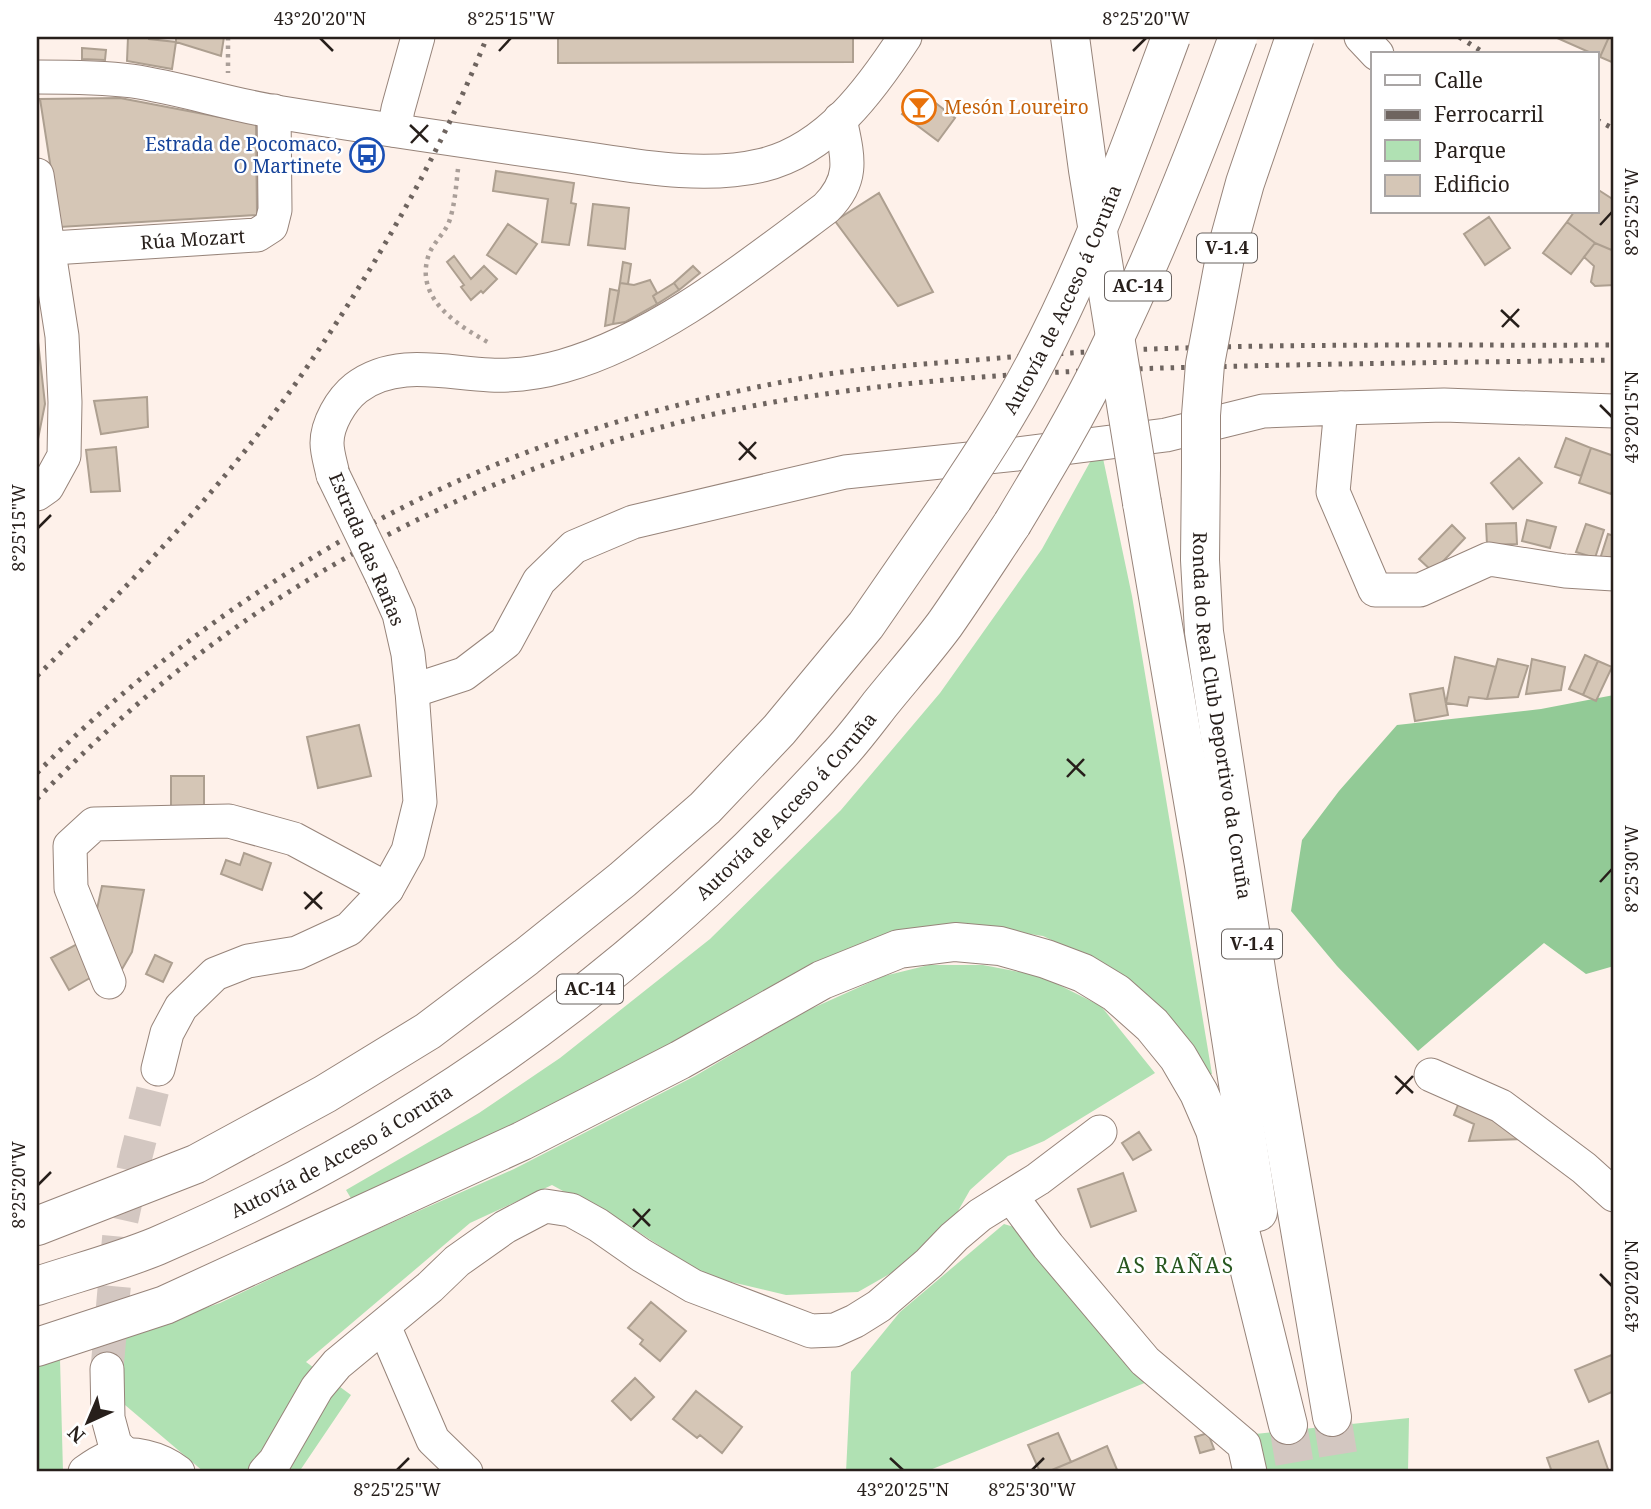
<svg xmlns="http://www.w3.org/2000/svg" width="1651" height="1509" viewBox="0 0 1651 1509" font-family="'Noto Serif',serif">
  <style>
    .green { fill: #b0e1b3 }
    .forest { fill: #92ca96 }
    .building { fill: #d5c6b6; stroke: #ad9f90; stroke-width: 2 }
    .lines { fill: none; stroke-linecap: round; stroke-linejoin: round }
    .minor-tunnel { stroke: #d3c7c1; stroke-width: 33; stroke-dasharray: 33 17; stroke-linecap: butt }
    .highway-tunnel { stroke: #d3c7c1; stroke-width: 38; stroke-dasharray: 38 19; stroke-linecap: butt }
    .minor-casing { stroke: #97847a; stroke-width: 35 }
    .highway-casing { stroke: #97847a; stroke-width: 40 }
    .path { stroke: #aa9f99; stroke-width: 4.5; stroke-dasharray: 3.5 5; stroke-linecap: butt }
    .minor { stroke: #fff; stroke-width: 33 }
    .highway { stroke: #fff; stroke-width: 38 }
    .rail { stroke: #6e645f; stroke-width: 5; stroke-dasharray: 3.5 7; stroke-linecap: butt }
    .minor-bridge-casing { stroke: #97847a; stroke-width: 35; stroke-linecap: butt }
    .highway-bridge-casing { stroke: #97847a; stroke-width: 40; stroke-linecap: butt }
    .minor-bridge { stroke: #fff; stroke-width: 33 }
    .highway-bridge { stroke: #fff; stroke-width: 38 }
    .ticks { fill: none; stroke: #271f1b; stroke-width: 2.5 }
    .labels { text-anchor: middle; stroke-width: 5; stroke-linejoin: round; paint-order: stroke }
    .shield { fill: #fff; stroke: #68625f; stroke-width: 2 }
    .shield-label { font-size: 18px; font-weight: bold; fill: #271f1b }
    .food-label { font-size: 19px; fill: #c56008; stroke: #fff; text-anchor: start }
    .transit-label { font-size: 19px; fill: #164399; stroke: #fff; text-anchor: end }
    .street-label { font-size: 19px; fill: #271f1b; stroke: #fff }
    .neighbourhood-label { font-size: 21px; letter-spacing: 2px; fill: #28571f; stroke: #fff }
    .neatline { fill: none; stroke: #271f1b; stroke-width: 2.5 }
    .ticks-label { font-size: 18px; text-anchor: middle; fill: #271f1b }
  </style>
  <rect width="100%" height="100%" fill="#fef1ea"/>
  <path class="green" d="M1100,444l32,152 80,478 -6,2 -96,-108 -67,-32 -47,-7 -277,94 -364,182 -9,-15 133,-77 81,-55 150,-119 131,-129 99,-117 102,-144z
    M929,965h54l58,11 60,30 54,67 -111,68 -36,15 -38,34 -16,28 -47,46 -49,28 -72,3 -80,-19 -66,-43 -88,-48 -82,38 -164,139 45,33 -52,77h-95l-79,-67 -8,-67 103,-35 119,-57 175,-77 181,-93 109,-64 80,-36z
    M1004,1224l26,8 117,150 -222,90h-79l5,-100 49,-60z
    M60,1359l3,113h-26v-109z
    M1409,1418l-1,54h-146l-7,-38z"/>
  <path class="forest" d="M1614,695v271l-28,8 -42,-31 -126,108 -81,-85 -46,-55 11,-71 37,-49 58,-66 144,-16z"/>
  <path class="building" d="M128,37h21v2l27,3 -4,27 -45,-8z
    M176,37h48l-3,19 -45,-14z
    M558,37h295v25l-295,1z
    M1555,37h54l-9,20z
    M1609,37h5v26l-14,-6z
    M82,48l24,2 -1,10 -23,-1z
    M920,91l35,27 -17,23 -36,-27z
    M120,98l136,26 1,91 -197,12 -20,-128z
    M496,171l78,12 -3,20 5,1 -7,41 -27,-3 6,-43 -55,-8z
    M1597,189l17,11v51l-19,-8 -28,-21 7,-10h23z
    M879,193l54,99 -35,14 -63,-85z
    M593,204l36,4 -4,41 -37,-4z
    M1489,217l21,31 -25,17 -21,-31z
    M1567,222l28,21 -24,31 -28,-21z
    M508,224l29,20 -21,30 -29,-19z
    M1595,243l19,8v34l-19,1 -4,-4 3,-16 -10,-9z
    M454,256l17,23 13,-13 13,13 -14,14 -2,-2 -10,9 -10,-13 3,-2 -17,-23z
    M623,262l8,2 -3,20 -8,-1z
    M693,266l7,7 -21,17 -5,-7z
    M650,280l7,13 -4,3 4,8 -32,18 -12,2 7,-41 14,2z
    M674,283l5,7 -22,14 -4,-8z
    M610,289l9,2 -6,33 -8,2z
    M37,332l8,72 -8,40z
    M147,397l1,30 -47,7 -7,-33z
    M1566,438l25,10 -10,28 -26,-9z
    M116,447l4,44 -29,1 -5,-42z
    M1591,448l23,8v30l-3,8 -32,-11z
    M1519,458l23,25 -29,26 -22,-26z
    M1527,520l29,7 -6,21 -28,-7z
    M1516,523l1,21 -30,1 -1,-21z
    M1586,524l18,6 -9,28 -19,-6z
    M1452,525l13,13 -32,34 -14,-13z
    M1608,534l6,2v27l-14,-4z
    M1585,655l13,6 -15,34 -14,-6z
    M1455,657l41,10 -9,32 -18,-2 -2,9 -21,-3z
    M1498,659l30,7 -10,31 -31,2z
    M1532,659l33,8 -4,23 -35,4z
    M1598,661l14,6 -16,34 -13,-6z
    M1443,688l5,27 -33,6 -5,-27z
    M359,725l12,51 -53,12 -11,-51z
    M171,776h33v34h-33z
    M244,853l27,10 -9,27 -41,-16 5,-14 14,5z
    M102,886l42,4 -12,62 -14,24 -23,-58z
    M79,943l18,31 -28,16 -18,-32z
    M155,955l17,8 -9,19 -17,-8z
    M1460,1100l37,18 25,21 -53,2 5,-17 -20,-9z
    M1139,1132l12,18 -18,10 -11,-17z
    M1123,1173l13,38 -45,16 -13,-38z
    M651,1302l35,29 -26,30 -20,-17 3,-4 -15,-12z
    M1614,1354v37l-25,11 -14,-32z
    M635,1378l19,19 -23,23 -19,-19z
    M696,1391l46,36 -20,26 -22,-18 -3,3 -24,-19z
    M1058,1433l13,29 -24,10h-7l-12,-27z
    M1208,1433l6,16 -14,4 -5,-16z
    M1598,1441l11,31h-57l-5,-14z
    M1107,1446l11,26h-71l24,-10z"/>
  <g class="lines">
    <path class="minor-tunnel" d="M107,1369l12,-136 17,-77 22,-87"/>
    <path class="highway-tunnel" d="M1332,1417l9,55
      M1288,1425l8,47"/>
    <g class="minor-casing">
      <g id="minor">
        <path d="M1361,37l16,17"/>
        <path d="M37,77c31,0 63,0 95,4 48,7 96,23 144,31 98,16 195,30 293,44 62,9 132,24 194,9 65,-16 108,-76 142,-128"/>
        <path d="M394,130l4,-21 20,-72"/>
        <path d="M37,175l25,161 3,66 -1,54 -17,31 -10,7"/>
        <path id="s1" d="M37,249l220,-14 14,-9 4,-16 -1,-99"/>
        <path d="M1341,408l103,-3 170,6"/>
        <path d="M333,475c-2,-10 -6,-22 -6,-32 0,-19 14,-43 29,-55 39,-30 89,-15 134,-13 25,1 49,-2 73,-9 95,-27 184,-99 263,-158 29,-29 22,-51 14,-89"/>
        <path d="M412,691l52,-17 42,-32 33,-61 35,-34 59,-25 212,-50 172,-18 149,-19 97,-24 78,-3 -8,84 42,98h45l69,-31 76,12 49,3"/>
        <path d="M109,982l-38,-94 -1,-42 24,-22 135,-3 65,18 93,50"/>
        <path d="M158,1069l9,-36 14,-26 34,-33 33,-13 49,-8 52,-24 38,-40 21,-38 12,-49 -8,-111 -4,-37 -9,-40 -17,-38"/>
        <path d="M1431,1075l70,31 83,62 30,27"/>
        <path d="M1011,1196l37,50 97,115 99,84 6,27"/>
        <path d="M384,1326l49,114 33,32"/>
        <path d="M107,1369l1,49 7,26 12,12"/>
        <path d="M85,1472c7,-5 16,-11 24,-14 23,-8 51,0 69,14"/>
        <path d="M265,1472l10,-11 42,-73 20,-24 93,-77 27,-26 48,-34 40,-21 26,4 27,15 43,30 52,31 118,45 24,-1 20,-9 24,-15 50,-43 25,-26 26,-22 58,-36 62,-47"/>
      </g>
    </g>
    <g class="highway-casing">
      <g id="highway">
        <path id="s2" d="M1201,467l-1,93 4,72 55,357 73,428"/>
        <path d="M1142,503l62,362 54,347"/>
        <path d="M37,1226l159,-62 129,-70 103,-63 98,-74 96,-77 83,-72 74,-78 87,-105 87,-126"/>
        <path id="s3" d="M37,1286c39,-13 81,-24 120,-40 262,-112 489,-278 680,-489 16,-17 30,-36 44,-54 21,-26 44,-52 64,-79 23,-33 45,-67 67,-100"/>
        <path d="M37,1347l128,-42 357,-164 158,-81 142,-80 77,-31 56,-7 45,4 46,13 37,14 33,20 36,32 26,32 21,36 16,37 73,295"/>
      </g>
    </g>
    <path class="path" d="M228,37v36
      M458,169c-2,17 -3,36 -9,53 -5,12 -15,20 -20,32 -16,45 30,72 62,90"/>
    <use href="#minor" class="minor"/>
    <use href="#highway" class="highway"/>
    <path class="rail" d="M1459,37l27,17
      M1597,120l17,9
      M37,676c96,-94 192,-195 268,-306 70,-102 136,-218 182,-333
      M37,773c144,-146 346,-276 542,-339 75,-25 153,-43 230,-57 59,-10 119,-13 178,-18 208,-18 418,-13 627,-14
      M37,799c44,-45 89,-87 138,-126 169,-135 385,-234 599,-271 157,-27 316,-33 474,-36 122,-3 244,-4 366,-6"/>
    <g class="minor-bridge-casing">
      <path id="minor-bridge" d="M333,475l49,101"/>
    </g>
    <g class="highway-bridge-casing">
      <g id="highway-bridge">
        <path d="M1070,37l18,133 54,333"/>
        <path d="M1201,467v-52l4,-51 21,-112 19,-69 50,-146"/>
        <path id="s4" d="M953,499c18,-28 37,-56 54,-85 70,-117 117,-250 164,-377"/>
        <path d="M1012,524c33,-55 66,-110 94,-168 50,-103 93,-211 132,-319"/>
      </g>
    </g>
    <use href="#minor-bridge" class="minor-bridge"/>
    <use href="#highway-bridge" class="highway-bridge"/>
  </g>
  <path class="ticks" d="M320,38l13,13M499,51l12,-13M1133,51l13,-13M410,125l18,17M411,143l17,-18M1600,225l12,-13M1501,310l18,17M1502,327l17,-18M1600,405l12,12M739,442l17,17M739,460l17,-18M38,528l13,-13M1067,759l18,17M1067,777l17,-18M1600,882l12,-13M304,892l18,17M305,909l17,-17M1395,1076l18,17M1396,1094l17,-18M38,1185l13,-13M633,1209l17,17M633,1227l17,-18M1600,1274l12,12M890,1458l13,12M397,1470l12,-12M1032,1470l12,-12"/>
  <defs>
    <g id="bar-ring" transform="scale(1.75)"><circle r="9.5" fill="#fff" stroke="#e8710a" stroke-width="1.5"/><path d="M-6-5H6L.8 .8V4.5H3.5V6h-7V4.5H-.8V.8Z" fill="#e8710a"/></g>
    <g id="bus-ring" transform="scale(1.75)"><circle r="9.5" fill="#fff" stroke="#1a4fb4" stroke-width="1.5"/><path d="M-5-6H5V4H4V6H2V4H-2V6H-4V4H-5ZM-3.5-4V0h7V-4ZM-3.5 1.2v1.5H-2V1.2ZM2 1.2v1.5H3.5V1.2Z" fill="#1a4fb4"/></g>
  </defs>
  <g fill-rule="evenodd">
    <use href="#bar-ring" x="919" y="107"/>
    <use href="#bus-ring" x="367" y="155"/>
  </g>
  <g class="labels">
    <g class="shield">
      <rect x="1197" y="233.5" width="60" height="29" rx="5"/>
      <rect x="1105" y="271.5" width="66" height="29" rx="5"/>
      <rect x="1222" y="929.5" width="60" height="29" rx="5"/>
      <rect x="557" y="974.5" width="66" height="29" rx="5"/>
    </g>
    <g class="shield-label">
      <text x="1227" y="254">V-1.4</text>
      <text x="1138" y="292">AC-14</text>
      <text x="1252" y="950">V-1.4</text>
      <text x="590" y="995">AC-14</text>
    </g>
    <g class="food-label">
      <text x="944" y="114">Mesón Loureiro</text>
    </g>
    <g class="transit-label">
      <text x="342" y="151">Estrada de Pocomaco,<tspan x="342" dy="22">O Martinete</tspan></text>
    </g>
    <g class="street-label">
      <text dy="7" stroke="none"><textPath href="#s1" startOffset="156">Rúa Mozart</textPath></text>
      <text dy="7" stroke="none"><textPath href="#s4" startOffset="228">Autovía de Acceso á Coruña</textPath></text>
      <text transform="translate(367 549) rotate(67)" y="7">Estrada das Rañas</text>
      <text dy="7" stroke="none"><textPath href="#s2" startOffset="250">Ronda do Real Club Deportivo da Coruña</textPath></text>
      <text dy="7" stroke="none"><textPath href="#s3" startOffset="900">Autovía de Acceso á Coruña</textPath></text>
      <text dy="7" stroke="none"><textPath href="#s3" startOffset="334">Autovía de Acceso á Coruña</textPath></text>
    </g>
    <g class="neighbourhood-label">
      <text x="1176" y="1273">AS RAÑAS</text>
    </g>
  </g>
  <rect width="1651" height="1509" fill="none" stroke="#ffffff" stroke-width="77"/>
  <rect x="1371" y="52" width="228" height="161" fill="#ffffff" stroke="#a9a5a4" stroke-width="2"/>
  <rect x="1385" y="75" width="35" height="10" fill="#ffffff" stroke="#a9a5a4" stroke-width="2"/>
  <text x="1434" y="88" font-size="21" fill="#271f1b">Calle</text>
  <rect x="1385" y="110" width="35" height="10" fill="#6e645f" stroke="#a9a5a4" stroke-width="2"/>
  <text x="1434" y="122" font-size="21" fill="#271f1b">Ferrocarril</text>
  <rect x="1385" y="140" width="35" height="21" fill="#b0e1b3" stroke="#a9a5a4" stroke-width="2"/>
  <text x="1434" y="158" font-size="21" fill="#271f1b">Parque</text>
  <rect x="1385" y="175" width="35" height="21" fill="#d5c6b6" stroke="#a9a5a4" stroke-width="2"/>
  <text x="1434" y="192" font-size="21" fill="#271f1b">Edificio</text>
  <g transform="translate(88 1422) rotate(224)" stroke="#ffffff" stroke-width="5" paint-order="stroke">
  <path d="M0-5L12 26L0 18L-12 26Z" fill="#271f1b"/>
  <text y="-10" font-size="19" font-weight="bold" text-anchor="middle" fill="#271f1b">N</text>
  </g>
  <rect x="38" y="38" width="1574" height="1432" class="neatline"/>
  <g class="ticks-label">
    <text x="320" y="25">43°20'20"N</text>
    <text x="511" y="25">8°25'15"W</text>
    <text x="1146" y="25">8°25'20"W</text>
    <text transform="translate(1632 212) rotate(-90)" y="6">8°25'25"W</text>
    <text transform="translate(1632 417) rotate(-90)" y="6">43°20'15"N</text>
    <text transform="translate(19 528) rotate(-90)" y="6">8°25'15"W</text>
    <text transform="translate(1632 869) rotate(-90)" y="6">8°25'30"W</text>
    <text transform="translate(19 1185) rotate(-90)" y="6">8°25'20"W</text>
    <text transform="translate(1632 1286) rotate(-90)" y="6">43°20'20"N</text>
    <text x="397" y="1496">8°25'25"W</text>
    <text x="903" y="1496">43°20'25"N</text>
    <text x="1032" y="1496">8°25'30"W</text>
  </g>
</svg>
